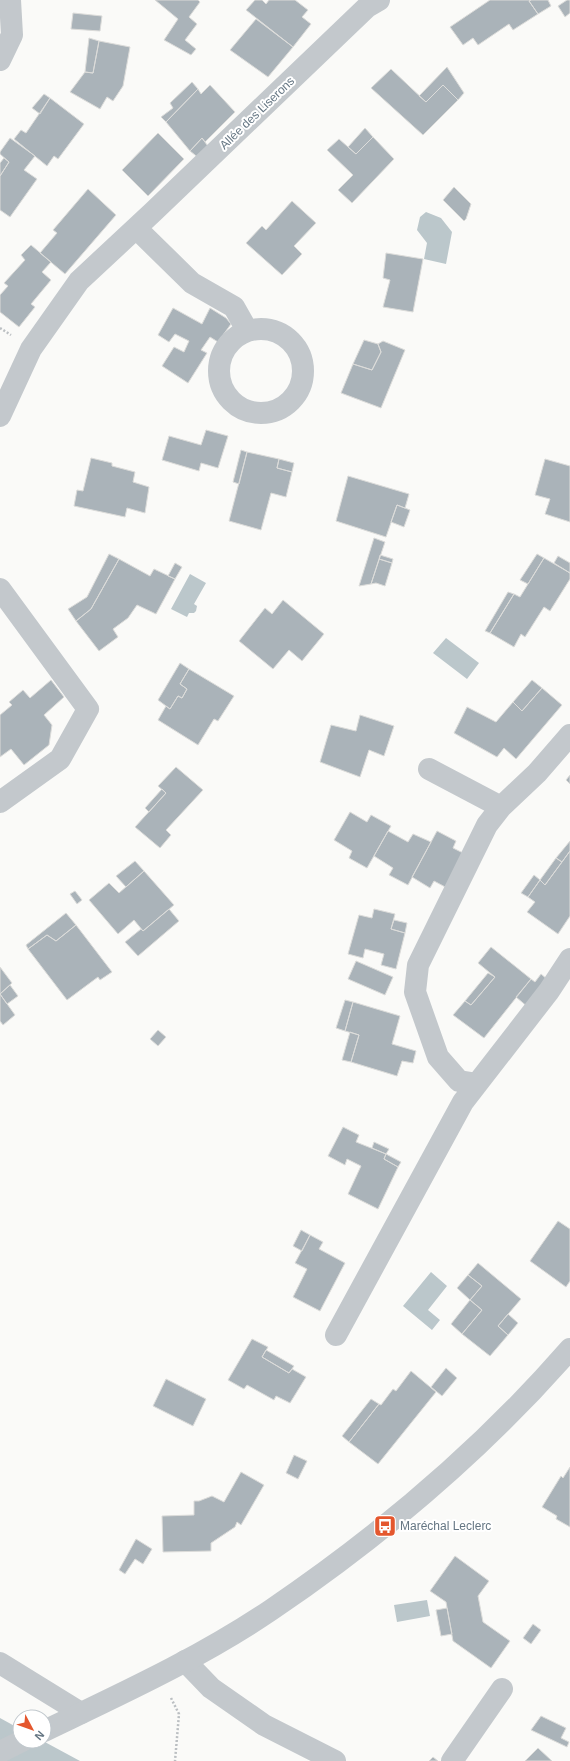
<svg xmlns="http://www.w3.org/2000/svg" width="570" height="1761" viewBox="0 0 570 1761" font-family="Helvetica,sans-serif">
  <style>
    .water { fill: #bbc7cb }
    .building { fill: #aab3b9; stroke: #dcdcda }
    .lines { fill: none; stroke-linecap: round; stroke-linejoin: round }
    .path { stroke: #bbbfc2; stroke-width: 2.5; stroke-dasharray: 2 2; stroke-linecap: butt }
    .minor { stroke: #c3c8cc; stroke-width: 22 }
    .tertiary { stroke: #c3c8cc; stroke-width: 22 }
    .labels { text-anchor: middle; stroke-width: 4; stroke-linejoin: round; paint-order: stroke }
    .street-label { font-size: 12px; fill: #657683; stroke: #fff }
    .poi-label { font-size: 12px; fill: #657683; stroke: #fff; text-anchor: start }
  </style>
  <rect width="100%" height="100%" fill="#fafaf8"/>
  <path class="water" d="M426,212l15,6 11,14 -6,32 -22,-5 3,-16 -10,-13 3,-13z
    M190,574l16,9 -12,21 3,2 -1,5 -2,2h-5l-2,4 -16,-8z
    M446,638l33,25 -12,16 -34,-26z
    M431,1272l16,14 -19,24 12,10 -8,10 -29,-24z
    M427,1600l3,16 -33,6 -3,-17z
    M0,1718l20,11v12h23l37,20h-80z"/>
  <path class="building" d="M155,0h43l2,2 -11,15 8,7 -12,16 11,9 -5,6 -27,-15 14,-21z
    M255,0h7l4,4 3,-4h26l13,10 -6,7 9,7 -18,23 -47,-37z
    M490,0h41l-2,1 9,13 -25,16 -4,-6 -31,21 -5,-7 -10,7 -13,-18z
    M531,0h17l3,6 -13,8 -9,-13z
    M567,0h3v13l-5,4 -7,-11z
    M73,13l29,3 -2,15 -29,-2z
    M256,19l37,28 -25,30 -38,-27z
    M89,38l10,3 -6,32 -8,-1z
    M99,41l31,6 -7,39 -10,15 -6,-4 -7,12 -30,-17 15,-20 8,1z
    M447,67l17,26 -6,7 -15,-15 -17,17 -7,-6z
    M391,69l35,33 17,-17 15,15 -35,35 -52,-47z
    M192,82l6,7 -32,33 -5,-5 12,-9 -3,-5z
    M210,85l25,27 -30,30 -3,-4 -12,13 -24,-29 32,-33 3,5z
    M44,94l6,4 -10,16 -8,-6z
    M50,98l34,26 -26,35 -4,-3 -7,10 -33,-27 7,-9 5,3z
    M365,128l8,9 -17,17 -8,-7z
    M158,133l26,26 -36,37 -26,-26z
    M373,137l21,22 -42,44 -14,-13 15,-15 -26,-25 12,-11 17,15z
    M10,138l25,18 -11,14 13,9 -27,38 -10,-7v-34l9,-14 -9,-8v-2z
    M202,138l8,11 -10,10 -10,-8z
    M4,158l5,4 -9,14v-13z
    M454,187l17,17 -5,15 -2,2 -21,-21z
    M88,189l28,26 -51,59 -25,-21 17,-20 -4,-3z
    M292,201l24,22 -22,23 8,8 -20,21 -36,-32 16,-17 4,4z
    M31,245l20,17 -9,10 9,8 -20,24 4,3 -16,20 -19,-15v-17l8,-9 -4,-3 21,-23 -4,-5z
    M386,253l37,6 -10,53 -30,-5 7,-27 -7,-2z
    M173,308l29,16 8,-16 16,10 5,6 -13,18 -8,-5 -9,13 6,3 -19,30 -26,-17 12,-19 10,5 5,-11 -14,-7 -6,8 -11,-7z
    M364,340l14,4 3,8 -9,18 -19,-6z
    M383,341l22,9 -24,58 -40,-15 12,-29 19,6 9,-18 -3,-8z
    M206,430l22,6 -10,32 -17,-5 -2,8 -37,-11 7,-24 32,9z
    M241,450l6,2 -8,32 -6,-2z
    M247,452l32,7 -2,9 15,4 -6,25 -15,-4 -10,37 -32,-9z
    M91,458l21,5v3l23,6 -2,10 16,5 -4,26 -18,-5 -2,9 -51,-11 3,-16 6,1z
    M279,459l15,4 -2,9 -15,-4z
    M545,459l25,7v56l-25,-8 5,-15 -15,-4z
    M348,476l61,18 -4,14 -8,-3 -11,32 -50,-16z
    M397,505l13,5 -6,17 -13,-5z
    M374,538l11,4 -14,42 -12,2z
    M109,554l10,5 -28,50 -15,12 -8,-12 19,-12z
    M537,554l7,4 -16,26 -8,-4z
    M380,555l13,4 -1,4 -13,-4z
    M558,556l12,7v10l-16,-10z
    M544,558l26,15v6l-20,32 -6,-4 -19,30 -4,-3 -7,13 -24,-14 24,-39 6,3z
    M119,559l31,17 4,-7 21,10 -19,35 -19,-9 -9,13 -15,11 5,8 -19,14 -23,-30 15,-12z
    M379,559l13,4 -7,23 -9,-3 -5,1z
    M175,563l7,4 -7,12 -7,-3z
    M508,592l6,2 -24,39 -5,-2z
    M283,600l41,34 -22,27 -13,-11 -16,19 -34,-28 26,-33 7,6z
    M180,663l9,6 -9,15 7,5 -5,9 -4,-2 -8,13 -12,-9z
    M189,669l45,27 -16,25 -4,-2 -16,26 -40,-25 8,-14 4,3 8,-13 4,2 5,-9 -7,-5z
    M51,680l13,17 -20,18 8,10 -3,20 -25,20 -13,-16 -11,8v-42l12,-10 -3,-3 14,-12 7,8z
    M532,680l10,8 -20,23 -9,-9z
    M542,688l20,17 -46,54 -12,-11 -7,9 -43,-24 13,-26 29,15 17,-20 9,9z
    M360,715l34,11 -10,30 -15,-6 -9,27 -40,-15 11,-37 25,6z
    M176,767l27,23 -37,40 5,5 -11,13 -25,-21 31,-34 -8,-7z
    M570,775v9l-4,-4z
    M162,789l4,4 -17,19 -4,-4z
    M350,812l17,10 4,-7 20,11 -24,42 -18,-10 3,-7 -18,-11z
    M388,831l20,11 5,-8 18,8 -23,43 -19,-10 4,-7 -19,-12z
    M437,831l19,10 -3,7 14,7 -18,34 -15,-8 -4,7 -18,-11z
    M570,841v10l-8,11 -6,-4z
    M570,851v65l-12,18 -31,-22 8,-10 -7,-5 12,-17 5,5z
    M556,858l6,4 -17,23 -5,-5z
    M135,861l9,10 -18,16 -10,-11z
    M144,871l30,34 -31,26 -9,-11 -16,14 -29,-34 20,-17 10,10z
    M534,875l6,5 -12,17 -7,-4z
    M75,891l7,9 -5,4 -7,-10z
    M169,909l10,12 -41,35 -13,-14 16,-13 2,2z
    M374,909l21,5 -4,15 14,4 -9,36 -15,-4 3,-11 -19,-5 -2,9 -15,-4 11,-39 13,3z
    M66,913l10,12 -20,16 -9,-6 -19,14 -2,-4z
    M394,920l13,3 -2,10 -14,-4z
    M76,925l36,47 -12,8 -2,-3 -31,23 -39,-51 19,-14 9,6z
    M491,947l40,32 -47,59 -31,-23 12,-14 6,4 24,-28 -17,-14z
    M356,961l37,16 -8,18 -37,-16z
    M0,967l12,16 -12,11 15,21 -12,10 -3,-4z
    M488,973l7,4 -24,28 -6,-4z
    M541,974l7,6 -19,28 -13,-11 15,-18 4,3z
    M10,985l8,11 -11,8 -7,-10z
    M345,1000l8,2 -8,29 -9,-3z
    M353,1002l47,14 -8,28 24,7 -3,12 -11,-2 -5,15 -46,-14 8,-27 -14,-4z
    M158,1030l8,7 -8,9 -8,-7z
    M350,1032l9,3 -8,27 -9,-2z
    M343,1127l16,8 -3,7 30,12 -2,5 14,8 -20,42 -30,-15 13,-28 -14,-7 -2,6 -17,-9z
    M374,1142l15,7 -3,5 -14,-6z
    M386,1154l15,8 -3,5 -14,-8z
    M558,1221l12,8v52l-4,6 -36,-26z
    M301,1230l9,5 -8,16 -9,-5z
    M310,1235l13,7 -4,7 26,14 -25,48 -27,-14 14,-28 -12,-6z
    M478,1263l43,36 -23,27 10,9 -18,21 -28,-22 20,-24 -12,-10 12,-14 -14,-11z
    M468,1275l14,11 -12,14 -13,-12z
    M470,1300l12,10 -20,24 -11,-10z
    M508,1314l10,9 -10,12 -10,-9z
    M252,1339l16,8 -6,10 27,16 3,-4 14,8 -16,26 -14,-7 -2,4 -27,-15 -3,4 -16,-9z
    M266,1350l28,16 -5,7 -27,-16z
    M446,1368l11,10 -15,18 -11,-9z
    M411,1371l25,21 -58,72 -29,-22 30,-38 2,1 12,-16 3,2z
    M166,1379l40,20 -13,27 -40,-20z
    M371,1399l8,5 -30,38 -7,-6z
    M294,1455l13,6 -9,18 -12,-6z
    M570,1467v60l-14,-8 1,-3 -15,-9 19,-31 2,2z
    M241,1472l23,13 -23,40 -4,-3 -2,5 -24,16v8l-48,1 -1,-36 32,-1v-14h5l13,-5 12,6z
    M136,1539l16,10 -9,15 -8,-5 -10,15 -6,-4z
    M455,1556l34,25 -11,15 5,26 27,19 -19,27 -38,-27 -7,-39 -16,-11z
    M447,1608l5,26 -11,2 -5,-26z
    M533,1624l8,6 -10,14 -8,-6z
    M541,1716l25,12 -5,10 8,4 -2,5 -36,-17z
    M538,1748l14,13h-27z
    M433,1757l5,4h-9z"/>
  <g class="lines">
    <path class="path" d="M0,328l11,7
      M171,1698l8,16 -4,47"/>
    <path class="minor" d="M0,60l12,-25 -2,-35
      M136,228l56,55 42,24 13,23
      M219 371a42 42 0 1 1 84 0a42 42 0 1 1-84 0Z
      M0,416l31,-67 48,-68 74,-69 214,-205 12,-7
      M0,589l88,120 -28,50 -60,43
      M429,769l72,38
      M477,1084l-18,-3 -21,-24 -23,-65 3,-27 69,-140 14,-18 36,-34 33,-38
      M336,1335l127,-233 86,-111 21,-32
      M185,1661l26,27 53,37 71,36
      M0,1663l81,50
      M452,1761l50,-72"/>
    <path class="tertiary" d="M44,1731c77,-37 156,-73 227,-121 109,-74 212,-161 299,-261
      M0,1752l22,-11"/>
  </g>
  <defs>
    <g id="bus-square" transform="scale(1.15)"><rect x="-9" y="-9" width="18" height="18" rx="4" fill="#e4572e" stroke="#fff"/><path d="M-5-6H5V4H4V6H2V4H-2V6H-4V4H-5ZM-3.5-4V0h7V-4ZM-3.5 1.2v1.5H-2V1.2ZM2 1.2v1.5H3.5V1.2Z" fill="#fff"/></g>
  </defs>
  <g fill-rule="evenodd">
    <use href="#bus-square" x="385" y="1526"/>
  </g>
  <g class="labels">
    <g class="street-label">
      <text transform="translate(257 113) rotate(-44)" y="4">Allée des Liserons</text>
    </g>
    <g class="poi-label">
      <text x="400" y="1530">Maréchal Leclerc</text>
    </g>
  </g>
  <g transform="translate(32 1729) rotate(131)"><circle r="19" fill="#ffffff" stroke="#c1c8cd"/>
  <path d="M0-3L7 15L0 10L-7 15Z" fill="#e4572e"/>
  <text y="-6" font-size="11" font-weight="bold" text-anchor="middle" fill="#657683">N</text>
  </g>
</svg>
